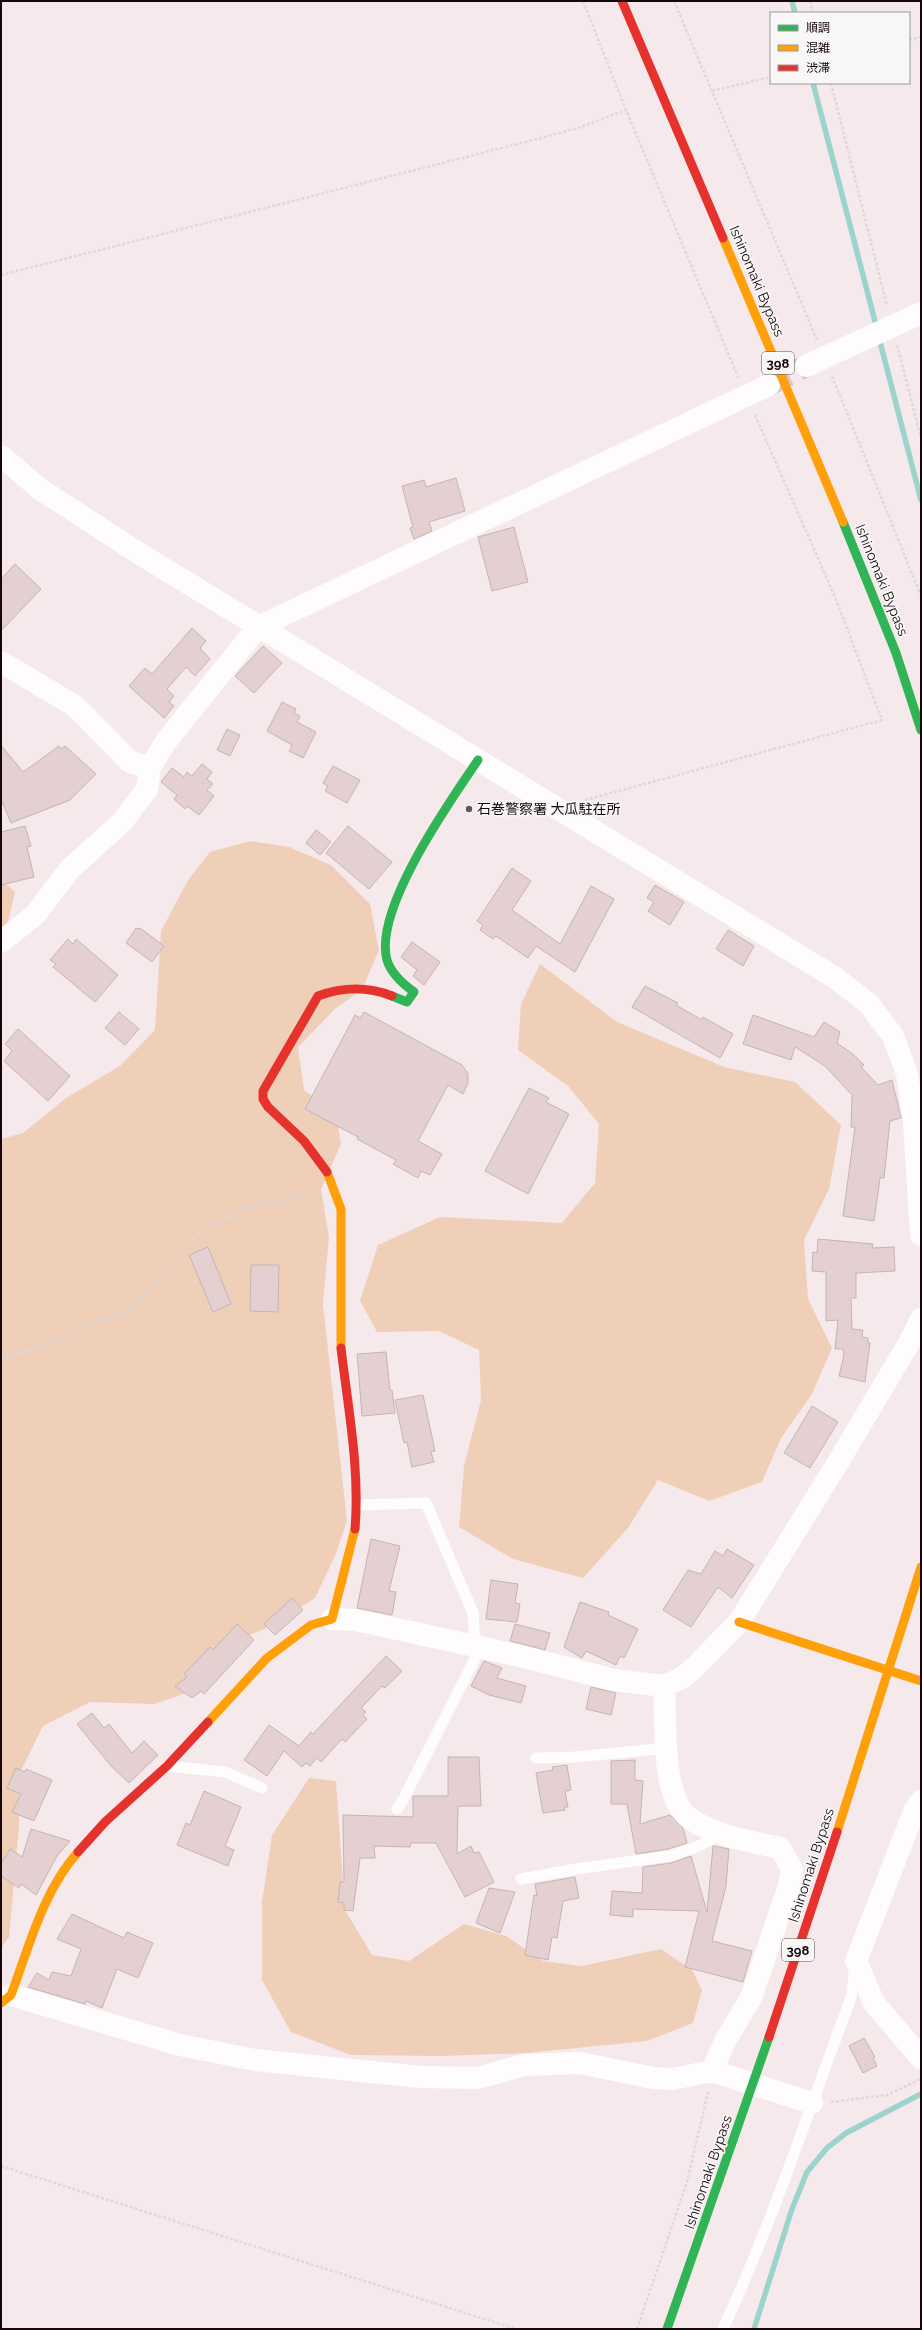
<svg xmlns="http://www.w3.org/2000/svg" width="922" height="2330" viewBox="0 0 922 2330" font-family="Raleway,'Noto Sans JP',sans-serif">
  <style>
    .green { fill: #efcfb8 }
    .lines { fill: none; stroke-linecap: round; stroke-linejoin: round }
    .stream { stroke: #9cd4cc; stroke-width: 5.5 }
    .building { fill: #e4d0d1; stroke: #c4b4b4 }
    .street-tunnel { stroke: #d5c7ca; stroke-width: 22; stroke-dasharray: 22 11; stroke-linecap: butt }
    .path { stroke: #ddd9da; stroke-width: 2.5; stroke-dasharray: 3 2; stroke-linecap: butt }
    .lane { stroke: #fefcfc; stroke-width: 11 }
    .street { stroke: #fefcfc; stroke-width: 22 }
    .fast { stroke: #30b455; stroke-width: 9 }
    .slow { stroke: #ff9f0a; stroke-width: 9 }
    .jam { stroke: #e5322d; stroke-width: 9 }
    .poi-dot { fill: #66555a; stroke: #f7f7f7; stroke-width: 1.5 }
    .labels { text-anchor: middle; stroke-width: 3.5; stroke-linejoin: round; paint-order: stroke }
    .shield { fill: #f7f7f7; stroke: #5b4e52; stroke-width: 1 }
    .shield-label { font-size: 13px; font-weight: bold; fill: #18060b }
    .street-label { font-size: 14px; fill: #18060b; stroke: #f7f7f7 }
    .poi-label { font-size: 14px; fill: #18060b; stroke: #f7f7f7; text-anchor: start }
  </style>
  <rect width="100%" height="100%" fill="#f6e9ec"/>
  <path class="green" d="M250,841l39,6 42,18 39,39 9,46 -17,40 -26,18 -38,39 6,43 32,24 5,30 -20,45 8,48 -6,67 24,217 -12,35 -20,42 -41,27 -46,19 -32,46 -42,14 -64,-2 -47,24 -23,47 -1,53 -10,111 -8,11v-809l22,-6 43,-35 54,-32 35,-36 6,-99 27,-51 22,-28z
    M1,880l14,12 -7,30 -7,7z
    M540,964l77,58 107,45 71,15 46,43 -12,64 -25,51 4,59 24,49 -20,46 -31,44 -19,44 -53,19 -51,-21 -30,48 -45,50 -70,-19 -54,-32 5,-61 17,-66 -2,-50 -40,-19 -62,1 -17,-31 18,-56 62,-28 122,6 33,-40 4,-59 -31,-38 -50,-36 3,-46z
    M309,1778l27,3 9,129 27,45 37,6 55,-37 42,12 37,25 39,5 79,-17 31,21 10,20 -9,33 -46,18 -121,12 -84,3 -91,-1 -60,-23 -29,-52v-78l10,-67z"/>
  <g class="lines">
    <path class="stream" d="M792,1l3,12
      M813,83l64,246
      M879,338l42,162
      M754,2329l38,-120 15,-37 20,-24 19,-15 75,-39"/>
  </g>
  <path class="building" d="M456,478l9,33 -36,11 3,9 -18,8 -4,-11 3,-1 -11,-41 22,-6 2,7z
    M514,527l14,55 -36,9 -14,-54z
    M15,564l26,25 -40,42v-52z
    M192,628l14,13 -6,7 10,11 -15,17 -9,-9 -19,22 7,7 -5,6 5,4 -10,12 -35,-32 16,-18 7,6z
    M263,646l19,17 -28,30 -19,-17z
    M282,702l14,7 -2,4 6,3 -3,6 19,10 -13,26 -14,-7 3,-6 -25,-14z
    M227,729l13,6 -10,21 -13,-6z
    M1,745l22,27 36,-26 2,3 4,-3 31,28 -26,26 -59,23 -10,-24z
    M202,764l10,8 -5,7 6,5 -6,6 7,6 -15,19 -12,-9 -2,3 -11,-10 3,-4 -16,-13 11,-14 12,9 3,-5 5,4z
    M333,766l27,14 -13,23 -22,-12 3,-5 -5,-3z
    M25,826l6,20 -4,1 7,30 -33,8v-53z
    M348,826l44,36 -23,27 -43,-36z
    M316,830l15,12 -11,13 -14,-12z
    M512,868l19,13 -19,29 48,34 31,-58 23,13 -39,73 -39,-26 -8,12 -32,-22 -3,3 -13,-9 3,-5 -6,-4z
    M655,885l29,17 -14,23 -22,-14 6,-9 -7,-4z
    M136,928l3,1 1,-1 24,18 -12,16 -26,-19z
    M728,930l26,16 -11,20 -27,-17z
    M68,939l5,5 3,-5 42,36 -23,27 -42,-35 3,-3 -6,-4z
    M412,942l28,20 -16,23 -11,-9 4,-6 -16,-13z
    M645,986l33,17 -2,2 26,15 1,-3 30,17 -13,24 -88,-51z
    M119,1012l20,17 -14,16 -20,-17z
    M364,1012l98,53 6,9v9l-5,11 -15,-9 -30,56 24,13 -12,21 -9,-4 -3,7 -25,-14 3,-4 -39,-21 1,-2 -53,-28 50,-94 5,3z
    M753,1015l61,22 10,-15 16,10 -3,11 16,11 11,11 -3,2 17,18 14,-5 9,38 -11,3 -6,57h-4l-6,43 -31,-5 12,-89h-4l1,-32 -27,-29 -30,-19 -4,13 -48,-16z
    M18,1029l52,47 -22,25 -44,-40 8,-10 -7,-7z
    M529,1088l20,10 -3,4 23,12 -41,80 -43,-23z
    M818,1239l55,5 -1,4 22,-1 1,24 -39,2v25h-5l1,31 11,1 -1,7 6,1v5h2l-5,39 -26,-6 5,-21 -1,-6h-8l3,-29 -12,1v-49l-14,-1 1,-19 4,1z
    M208,1247l23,57 -18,8 -24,-57z
    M251,1265h28l-1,47 -28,-1z
    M386,1352l4,38h2l3,23 -33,3 -5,-62z
    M423,1395l12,56 -4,1 3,10 -22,5 -5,-25 -3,1 -9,-43z
    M812,1406l26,16 -28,46 -26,-15z
    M371,1539l29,7 -11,45 7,1 -4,23 -35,-7z
    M727,1549l27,16 -22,33 -14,-11 -27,40 -28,-17 25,-40 13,4 14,-23 8,5z
    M491,1580l27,4 -3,19 5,1 -3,18 -31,-3z
    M292,1598l11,12 -28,25 -11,-11z
    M580,1602l29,10 -1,3 30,14 -14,29 -4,-2 -4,9 -30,-14 -4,7 -18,-11z
    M237,1624l17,16 -50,54 -3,-3 -9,7 -17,-12 12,-9 -3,-3 26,-27 3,3z
    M515,1624l35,9 -5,17 -35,-9z
    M386,1656l16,15 -17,17 -3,-2 -21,22 5,4 -3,3 4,4 -22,23 -3,-3 -21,23 -4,-4 -7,8 -4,-3 -4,4 -18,-16 -17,25 -23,-16 25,-35 30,21 12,-14 2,2z
    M484,1661l18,7 -5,10 29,8 -5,17 -32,-8 -18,-9z
    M591,1687l25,6 -5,22 -25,-6z
    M92,1713l12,15 5,-4 23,29 12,-12 14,14 -29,28 -18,-17 -34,-42z
    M448,1757h31l2,49h-23l-1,48 14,-8 3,7 5,-1 15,30 -29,15 -29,-54h-25l-1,4 -36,-1 1,12h-15l-7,53 -9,-1v-7l-6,-1 2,-20h4l-1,-67 70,2v-21h35z
    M635,1760v20l8,1 -3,43 30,-9 13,13 4,15 -19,6 -32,5 -9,-50h-16v-43z
    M567,1765l4,25 -6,1 3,16h-4l1,3 -22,3 -7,-40 17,-3 -1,-3z
    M16,1768l9,4 1,-3 26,11 -18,41 -22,-9 9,-18 -14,-6z
    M204,1791l37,16 -16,39 9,4 -6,16 -51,-21 9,-22 4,2z
    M31,1829l39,12 -13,15 -21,39 -15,-11 -2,4 -18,-12v-12l9,-15 12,8z
    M713,1846l16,3 -3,37 -14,55 40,10 -9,31 -58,-15 14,-56 -66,-2v8l-23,-2 2,-24 30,2 1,-26 28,-4 20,-7 16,56z
    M575,1877l4,21 -16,3 -6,37 -5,-1 -4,23 -23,-5 9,-60 3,1 -2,-12z
    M489,1888l26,4 -15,41 -24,-10z
    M72,1914l52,24 3,-6 26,11 -15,35 -21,-9 -15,39 -16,-7 -1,3 -57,-17 9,-14 12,7 3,-8 19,4 10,-27 -24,-10z
    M864,2038l11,19 -2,1 4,8 -14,7 -14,-27z"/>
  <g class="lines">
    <path class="street-tunnel" d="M769,385l37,-19"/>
    <path class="path" d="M583,1l43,109 112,267
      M674,1l143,339
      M810,1l3,12
      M909,40l12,-3
      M831,83l56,223
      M712,91l59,-14
      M1,275l540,-137 40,-11 45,-17
      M897,345l24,93
      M832,376l89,220
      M585,800l297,-80 -47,-123 -80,-182
      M1,1359l35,-11 99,-41 42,-53 25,-24 45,-22 67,-15
      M831,2102l56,-7 34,-16
      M1,2166l515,163
      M637,2329l50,-147 21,-90"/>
    <path class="lane" d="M357,1505l69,-2 47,110 2,33
      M536,1758l39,-1 92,-9
      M167,1766l58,6 37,16
      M397,1809l7,-11 77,-151
      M521,1879l55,-10 94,-13 29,-10 22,-12
      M723,2329c50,-108 86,-220 128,-331l4,-30"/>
    <path class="street" d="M806,366l115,-53
      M1,456l39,33 100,65 694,423 34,26 25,33 14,38 7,47 7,114
      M1,662l74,44 55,56 20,5
      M1,942l34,-27 35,-46 52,-47 25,-33 3,-22 17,-27 91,-113 511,-242
      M332,1619l23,1 33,7 128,28 98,25 50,6 18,-8 13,-11 44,-45 98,-158 72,-121 12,-24
      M664,1686c2,34 -3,110 24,131 22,18 65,25 92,31l12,21 -3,17 -38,112 -26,43 -13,30
      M921,1801l-6,8 -59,152 18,42 47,55
      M11,1995l169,50 75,15 165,17 58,1 46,-13 56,-2 73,15 19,1 40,-8 100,32"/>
    <path class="fast" d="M843,522l53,131 25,77
      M392,996l15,6 7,-10c-11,-8 -23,-18 -27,-32 -14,-50 63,-159 91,-200
      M667,2329l102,-292"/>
    <path class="slow" d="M723,238l120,284
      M327,1172l14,37v139
      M739,1622l182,59
      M208,1722l59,-64 44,-33 21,-6 23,-90
      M837,1832l84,-265
      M1,2003l10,-8c18,-48 32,-104 67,-143"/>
    <path class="jam" d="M622,1l101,237
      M327,1172l-23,-31 -36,-34 -5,-8v-8l55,-95c25,-9 48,-10 74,0
      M341,1348c7,60 19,121 14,181
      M78,1852l27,-30 62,-56 41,-44
      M769,2037l68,-205"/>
  </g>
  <circle class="poi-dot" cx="469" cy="809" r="4"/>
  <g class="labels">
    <g class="shield">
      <rect x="762" y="352" width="32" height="22" rx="3"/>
      <rect x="782" y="1939" width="32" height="22" rx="3"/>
    </g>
    <g class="shield-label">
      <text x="778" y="368">398</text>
      <text x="798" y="1955">398</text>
    </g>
    <g class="street-label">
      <text transform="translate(757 281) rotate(67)" y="5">Ishinomaki Bypass</text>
      <text transform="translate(882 580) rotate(68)" y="5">Ishinomaki Bypass</text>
      <text transform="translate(811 1865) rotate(-72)" y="5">Ishinomaki Bypass</text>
      <text transform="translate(708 2172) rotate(-71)" y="5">Ishinomaki Bypass</text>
    </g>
    <g class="poi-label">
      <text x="477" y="814">石巻警察署 大瓜駐在所</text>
    </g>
  </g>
  <rect width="922" height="2330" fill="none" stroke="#18060b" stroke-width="4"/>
  <rect x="770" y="12" width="140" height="72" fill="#f7f7f7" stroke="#9e9799"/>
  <rect x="778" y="25" width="20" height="6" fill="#30b455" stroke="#9e9799"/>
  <text x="806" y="32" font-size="12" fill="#18060b">順調</text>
  <rect x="778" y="45" width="20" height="6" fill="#ff9f0a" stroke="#9e9799"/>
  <text x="806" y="52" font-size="12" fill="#18060b">混雑</text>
  <rect x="778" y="65" width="20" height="6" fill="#e5322d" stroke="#9e9799"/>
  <text x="806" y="72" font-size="12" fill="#18060b">渋滞</text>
</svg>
